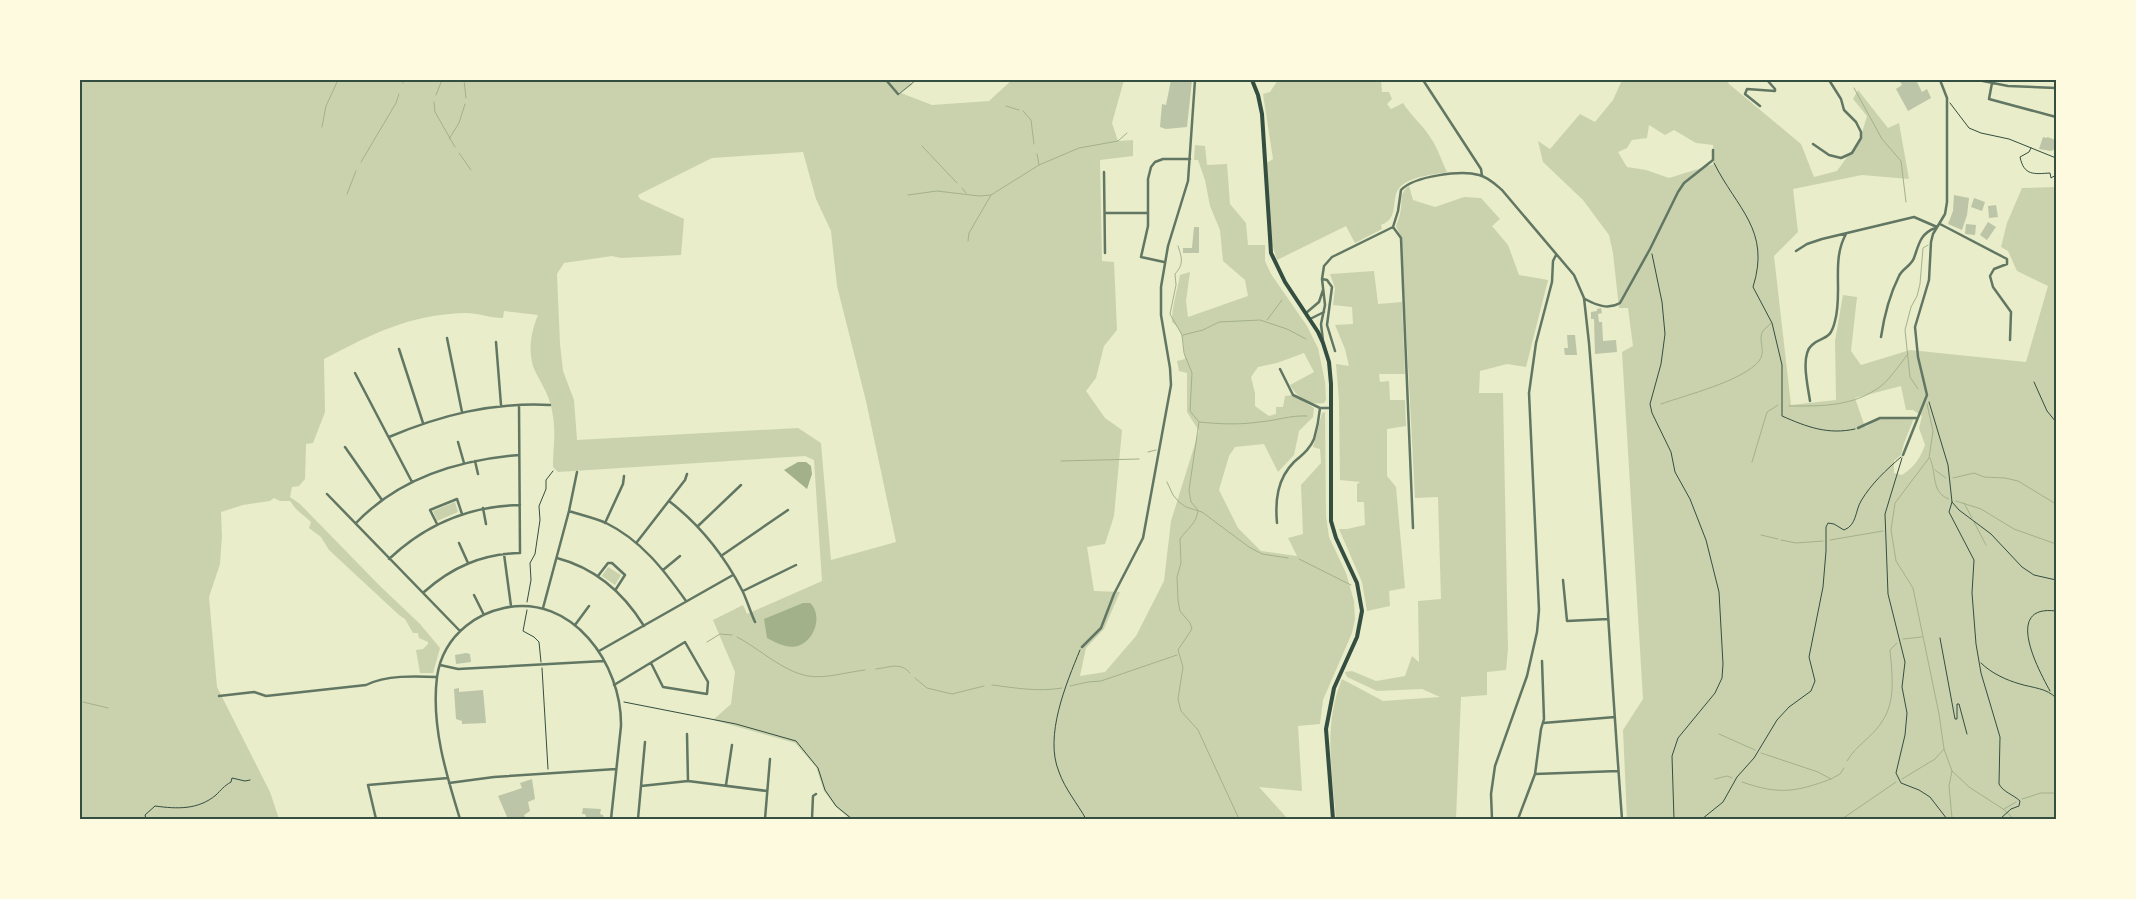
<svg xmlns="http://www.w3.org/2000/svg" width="2136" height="899" viewBox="0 0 2136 899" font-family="'Noto Serif',serif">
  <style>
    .green { fill: #cad2ad; fill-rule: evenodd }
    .water { fill: #a3b18a }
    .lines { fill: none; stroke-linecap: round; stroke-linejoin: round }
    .stream { stroke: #a3b18a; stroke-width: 1 }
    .building { fill: #bcc5a7 }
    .path { stroke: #344e41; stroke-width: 1 }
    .service { stroke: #617663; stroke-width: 1 }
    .minor { stroke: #617663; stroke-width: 2.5 }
    .primary { stroke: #344e41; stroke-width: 4 }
    .neatline { fill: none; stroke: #344e41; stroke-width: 2 }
  </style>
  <rect width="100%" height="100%" fill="#e9edc9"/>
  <path class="green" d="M80,80h828l4,5 -11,8 31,12 57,-4 23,-21h112l-12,43 6,18 15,-1v16l-33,4 2,101 12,1 3,68 -13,16 -8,32 -10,13 19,27 17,12 -8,86 -9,28 -18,3 7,44 26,1 -16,37 -18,19 -6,28 25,-4 31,-36 28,-55 7,-60 28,-90 -12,-19v-39l-8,-2 -2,-10 8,-2c-2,-15 -1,-28 -13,-37 0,-16 5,-30 8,-47l10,-3 -4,29 2,16 60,-21 -3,-16 -22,-19 -3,-31 -10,-24 -5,-26 -7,-20h-4l1,-15 10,1 2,19 20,-1 3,40 16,19 2,22h17v16l6,13 36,52 11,22 7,34 1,18 -2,3c-14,3 -28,-6 -34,-18l24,-13 -10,-19 -27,10 -19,4 -7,10 4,16v13l14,10 7,-2v-7h7l2,-11 9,-1 20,13 -1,9 -14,14 -5,24 -16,17 -14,-28 -29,3 -6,9 -10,34 19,38 23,23 36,5 -9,-18 15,-4 -2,-49 20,-22 -1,-14 -7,-2 9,-34 3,-1 1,104 3,21 17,36 8,28 1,18 -3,14 -29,67 -3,24 -22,2 4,65 -43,-4 29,32h-438l-14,-12 -12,-16 -8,-24 -21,-24 -82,-23 18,-16 4,-32 -22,-52 30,-15 4,9 75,-33 -8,-121 -9,-4 -247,16 -5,-5c0,-23 4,-37 -2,-61 -3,-13 -10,-23 -16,-35 -8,-17 -4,-40 3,-56l-34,-4 -1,7c-13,0 -25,-5 -38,-5 -57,2 -93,21 -141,46l1,53 -12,31 -7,1 -1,35 -6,7 -7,1 -2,10 10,7 79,81 41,39 20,24 -7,25h-13l-4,-23 7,-1 5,-5v-2l-9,-4 -1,-5h-5l-8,-14 -6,-4 -70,-65 -8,-13 -12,-9 2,-6 -15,-13 -6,-8h-10l-6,-3 -4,3 -27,4 -22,7 1,24 -2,28 -11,33 8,90 53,105 9,27h-199zM803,152l13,47 15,32 6,55 29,115 30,141 -65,18 -10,-117 -23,-15 -221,12 -3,-40 -11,-29 -3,-27 -3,-70 7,-11 48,-7 9,2 60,-3 3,-36 -44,-20 -2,-4 74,-37z
    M1278,80h103l1,12h7l3,7 -5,5 4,5 12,-6c9,14 21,23 29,37 6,9 10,22 15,32 -14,3 -35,4 -46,14 -12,11 0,32 -20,39l1,4 -27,14 -9,-17 -69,34 -6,-19 -4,-78 6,-4 -10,-65 7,-2z
    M1622,80h105l2,4 72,60 13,33 23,-6 23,-32 7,-23 -14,-17 5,-9 30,38 11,-5 10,56 -47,-4 -69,14 5,43 -24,24 17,149 45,-5 -1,-59 8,-46 14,2 -6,54 10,14 49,-15 116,12 22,-76 -31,-15 -9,-20 -7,-4 6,-24 15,-35 34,-1v632h-429l-4,-89 20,-31 -21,-347 11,-6 -5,-38h-9l-6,-55 -4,-18 -26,-35 -40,-38 -5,-21 12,8 30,-35 15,8 18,-22zM1649,125l16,10 9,-5 22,13 17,2 1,19 -45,14 -23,-8 -19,-3 -9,-15 9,-4 5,-8 15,-2zM1901,386l5,24h7l9,6 -3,12 6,17c-5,14 -11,22 -23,30l-8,-2v-12l7,-6 3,-12 10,-25 -34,1 -15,8 -10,-29z
    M1409,186l4,14 22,7 29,-10 17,1 19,21 -8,7 16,19 11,30 29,5 -22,87 -19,-3 -27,7 -1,22h24l5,256 -2,21 -19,2v23l-26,2 -5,122h-120c-4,-49 -13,-94 6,-140l41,22 57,-4 -18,-8 -45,2 -30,-14 -2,-5 7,-1 24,10 29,-5 7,-20 7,6 -1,-61 23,-2 -3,-102 -23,1 -13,-247 -2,-16 -4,-9c2,-5 4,-11 5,-17 1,-10 -1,-17 8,-23z
    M1374,271l4,33 24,-2 3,72h-26l1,8 9,-1 1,19h15l1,26 -19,3v47l9,11 9,101 -16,3 1,15 -23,5 -5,-29 -23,-53h8l18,-4 -1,-23h-7v-18l3,-2 -20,-2 -1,-80 -3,-36 13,2 -4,-17 -10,-24 18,-1 -1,-17 -19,-2 2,-17 -5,-14z
    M455,502l3,10 -21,9 -4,-10z
    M608,567l13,8 -6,10 -13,-9z"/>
  <path class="water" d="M798,462h8l5,4 1,8 -5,15 -23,-19z
    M803,603h7c13,12 5,37 -12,43 -10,3 -22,-3 -31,-8l-3,-19z"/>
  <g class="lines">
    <path class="stream" d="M402,80l1,3
      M464,80l2,18
      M1854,88l28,51 19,22 5,41
      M436,95l6,-15
      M434,102l1,10 20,35
      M1006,106l13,4
      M1023,111l8,9 3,24
      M322,127l4,-21 12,-26
      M449,139l10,-16 6,-19
      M922,146l35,37
      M459,153l12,17
      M1037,154l2,11
      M361,162l35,-59 3,-9
      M962,188l4,5
      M347,194l9,-23
      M908,195l29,-4 42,5 12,-1 48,-30 40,-17 39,-7 9,-8
      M968,241l1,-8 22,-38
      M1178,246c4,12 6,18 -3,28l1,11 -6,29 12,21 2,18 8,20 -2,38 9,11 -10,68 2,12 7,8c-1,13 -11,19 -18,29l1,24 -4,14 1,23 2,11 10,12 2,6 -14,21 5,17 -5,32 3,12 17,19 41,89
      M1267,320l15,-20
      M1183,335l20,-5 16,-8 41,-2 27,9 19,10
      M1918,389l-8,-12 -5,-47 6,-23 6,-11 3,-12 3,-36 5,-3
      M1661,404c25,-9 82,-23 98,-43 8,-10 -2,-21 4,-30 2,-3 6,-5 8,-8
      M1927,404l6,27 -4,27 -34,45 -4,27 5,31 17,27 26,126 5,35 8,22 17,16 34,22 11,10
      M1789,406c33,0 64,1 92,-20 10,-8 19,-22 27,-32
      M1199,422c20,2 40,3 60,0 16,-1 31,-7 48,-6
      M1148,452l8,-2
      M1930,458c7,17 1,35 19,41
      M1061,461l78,-2
      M1752,462l15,-50 11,-7
      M1935,470l11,8
      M1953,478l21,-5 10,4 21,1 13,3 38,23
      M1167,482l6,13 6,7 7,5 16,5 47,35 13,7 26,4
      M1956,501l25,8 33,20 42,15
      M1964,503l8,15
      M1974,522l12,23
      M1761,535l17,4
      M1781,540l15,3 27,-2
      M1830,540l53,-9
      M1299,559l52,26
      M737,637c23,12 45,34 71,39 17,3 39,-4 57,-6
      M1903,639l19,-2
      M707,642l13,-8 12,1
      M876,669c12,-1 24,-8 34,4
      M915,678l12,10 25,6 32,-8
      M992,685c24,3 46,7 70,3
      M1070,686l18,-4 13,-1 76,-26
      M83,702l25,6
      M1719,734l36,16
      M1761,753l57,19 13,7 9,-5 4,-6
      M1847,761c9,-16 27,-25 36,-41 13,-20 9,-47 7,-70l7,-7
      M1715,779l12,-3 5,2
      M1902,779l33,-20 9,-10
      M1742,782c37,13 54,10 89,-3
      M2022,799l19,-6h15
      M2004,809l12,-7
      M1952,818l-3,-32 3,-15
      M1842,819l54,-37"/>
  </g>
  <path class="building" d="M1171,80h21l-5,47 -21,2 -6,-2 2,-23 4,1z
    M1899,80h17l6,12 5,-3 4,9 -23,13 -12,-22 6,-4z
    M2043,137l4,1v-1l9,3 -1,9 -4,2 -12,-2z
    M1954,195l15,3 -2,17 -5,15 -14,-6 5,-13z
    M1974,198l11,4 -3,9 -11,-4z
    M1996,205l2,12 -9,1 -1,-12z
    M1988,222l8,5 -9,13 -7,-5z
    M1966,224l10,1 -1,10 -10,-1z
    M1194,227h5v26h-16v-5h9z
    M1601,308l1,5 -4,1 1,8h3l1,19 13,-1 1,12 -22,2 -1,-35h-3v-7l6,-1v-2z
    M1567,335h8l2,20h-12l-1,-7h4z
    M466,653l4,1 1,8 -15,2 -1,-9z
    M459,688v4l24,-2 3,33 -24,1v-3l-6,-2 -2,-30z
    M532,779l3,20 -7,3 2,9 -6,4 2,4h-18l-10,-23 24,-8 -2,-5z
    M583,808l18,1 -1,5 3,1 1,4h-17l-2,-5h-3z"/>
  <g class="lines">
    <path class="path" d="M1950,103l19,25 12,5 28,6 47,19
      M2031,148l-2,4 -9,5c4,19 14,17 30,16l1,5 5,-3
      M1714,163c23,46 57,67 39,124l19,36 10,42v51c25,11 46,19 73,13
      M1652,254l10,48 3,32 -4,30 -11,40 2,9 19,39 4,20 15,27 16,41 13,52 4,72 -1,14 -7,15 -37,45 -6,18 2,63
      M2034,382l13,29 9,11
      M1929,402l19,63 4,37 7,8 32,24 31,33 12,8 22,5
      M1902,458l-17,56 3,80 17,68 -3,25 5,26 -2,22 -9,38 5,10 18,7 11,7 17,22
      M1952,502l-3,10 25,48 -2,33 4,51 5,29 19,64 -1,47c4,8 15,11 21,17l-1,5 -8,3 -11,10
      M527,602l4,-22 -1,-17 5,-9 5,-34 -1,-14 7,-17v-9l7,-9
      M527,610l-4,21 11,6 5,5 2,20
      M1940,638l15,81h2v-15h2l8,30
      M1080,650c-14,34 -36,86 -21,122 6,17 18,31 27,47
      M1981,663c10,10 25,17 39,21 13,4 27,4 36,14
      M542,668l6,101
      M2050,691c-12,-22 -47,-87 6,-80
      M624,702l112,22 60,17 22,27 7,22 11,16 16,13
      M146,819l-1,-4 10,-9c22,3 43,4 61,-11 5,-5 8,-9 15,-13l1,-4 13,3 5,-1
      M1702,819l21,-17 14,-25 17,-19 23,-38 12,-13 22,-16 4,-10 -6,-24 14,-70 3,-36v-24l2,-4 6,1 10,6c13,-5 11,-19 17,-29 10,-17 25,-31 40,-44"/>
    <path class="service" d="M899,94l17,-14"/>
    <path class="minor" d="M886,80l12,14
      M1423,80l58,89 1,7
      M1978,80l30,6 48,2
      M1992,83l-3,16 67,18
      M1760,106l-15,-12 2,-5 28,2v-2l-8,-9
      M1813,144l16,11 12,3 11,-5 9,-15v-6l-5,-10 -12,-12 -3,-11 -12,-19
      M1104,172l1,81
      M1105,213h43
      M1940,224l67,35v5l-13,5 -4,7 3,11 18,25 -1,28
      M1393,227l8,11 12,290
      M1796,251l11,-7 15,-5 92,-22 23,10
      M1164,262l-23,-5 7,-31v-47l3,-12 4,-5 8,-3h27
      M1322,279l5,1 5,7 -5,38 8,26
      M1585,299c11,6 23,11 35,4l30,-54 28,-57 6,-9 29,-23v-10
      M1306,313l13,-11 4,-12
      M1310,319l14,-7
      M1881,337c3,-20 9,-43 18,-61 3,-7 12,-10 15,-18 5,-14 6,-24 21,-30
      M447,338l15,74
      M1323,341l-2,-17 4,-19 -3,-26 2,-13 8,-9 61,-30 5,-16 3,-21c13,-14 60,-20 78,-15 9,2 16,9 23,15l72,85 10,23 5,45c13,159 21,317 33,476
      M496,342l5,63
      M399,349l24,74
      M1280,369l13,26 27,13h10
      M355,373l57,109
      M1810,401c-2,-14 -10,-46 2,-56 11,-10 18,-3 23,-24 8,-28 -4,-61 11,-87
      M1858,428l22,-10h36
      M389,437c52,-22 103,-35 161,-32
      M458,442l6,21
      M345,447l37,53
      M1903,455l24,-60 -9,-38 -3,-30 14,-47 2,-38 2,-8 12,-20 2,-12v-104l-7,-18
      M475,461l3,13
      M327,494l133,137
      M669,501c31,24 55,54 73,89 5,10 8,21 13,32
      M483,508l3,16
      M569,511c12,4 26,7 37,12 35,17 58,47 80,78
      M356,523c43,-45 103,-63 163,-68
      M605,523l18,-39 1,-8
      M1277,523c-2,-22 0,-44 17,-61 8,-7 16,-13 20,-23 3,-10 5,-21 6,-31
      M437,524l-7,-14 27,-11 5,15
      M698,526l43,-41
      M637,542l48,-62 2,-6
      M459,543l9,20
      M504,554l7,52
      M721,556l67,-46
      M557,558c38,10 66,34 87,68
      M389,559c37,-35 80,-53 131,-54
      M663,570l17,-14
      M598,576l10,-13h4l13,12 -9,14
      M1563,580l4,41 41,-2
      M743,591l53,-26
      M424,592c28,-25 58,-38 96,-39l-1,-148
      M474,595l10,20
      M543,608l26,-97 8,-39
      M575,625l14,-19
      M1082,647l19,-19 13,-34 29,-56 28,-153 -1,-17 -9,-53v-28l7,-41 20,-65 7,-101
      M599,651l134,-76
      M440,665l18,4 146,-8
      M614,685l71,-43 23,40 -1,12 -44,-7 -12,-24
      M219,696l35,-4 12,4 100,-11c20,-10 49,-9 71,-8
      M1543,723l72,-6
      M687,734l1,47
      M1535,774l83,-3
      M449,783l45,-6 122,-8
      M726,785l6,-40
      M641,786l47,-5 79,10
      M376,819l-8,-34 80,-7
      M460,819c-14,-45 -29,-94 -23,-142 3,-21 13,-38 29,-51 11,-9 24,-15 38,-18 68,-15 118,56 117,118l-10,93
      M638,819l7,-77
      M765,819l5,-60
      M812,819l1,-23 3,-2
      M1492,819l-1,-25 4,-28 32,-90 10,-44 2,-22 -10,-217 7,-50 16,-61 1,-21 3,-6
      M1518,819l17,-45 6,-45 3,-10 -2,-58
      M1612,819l10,-1"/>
    <path class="primary" d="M1252,80l6,15 4,19 9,139 14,29 33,50 5,11 6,19 2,22v137l5,17 21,45 5,28 -5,26 -23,51 -8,41 7,90"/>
  </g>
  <rect width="2136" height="899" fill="none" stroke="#fefae0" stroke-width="162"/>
  <rect x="81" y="81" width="1974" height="737" class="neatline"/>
</svg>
